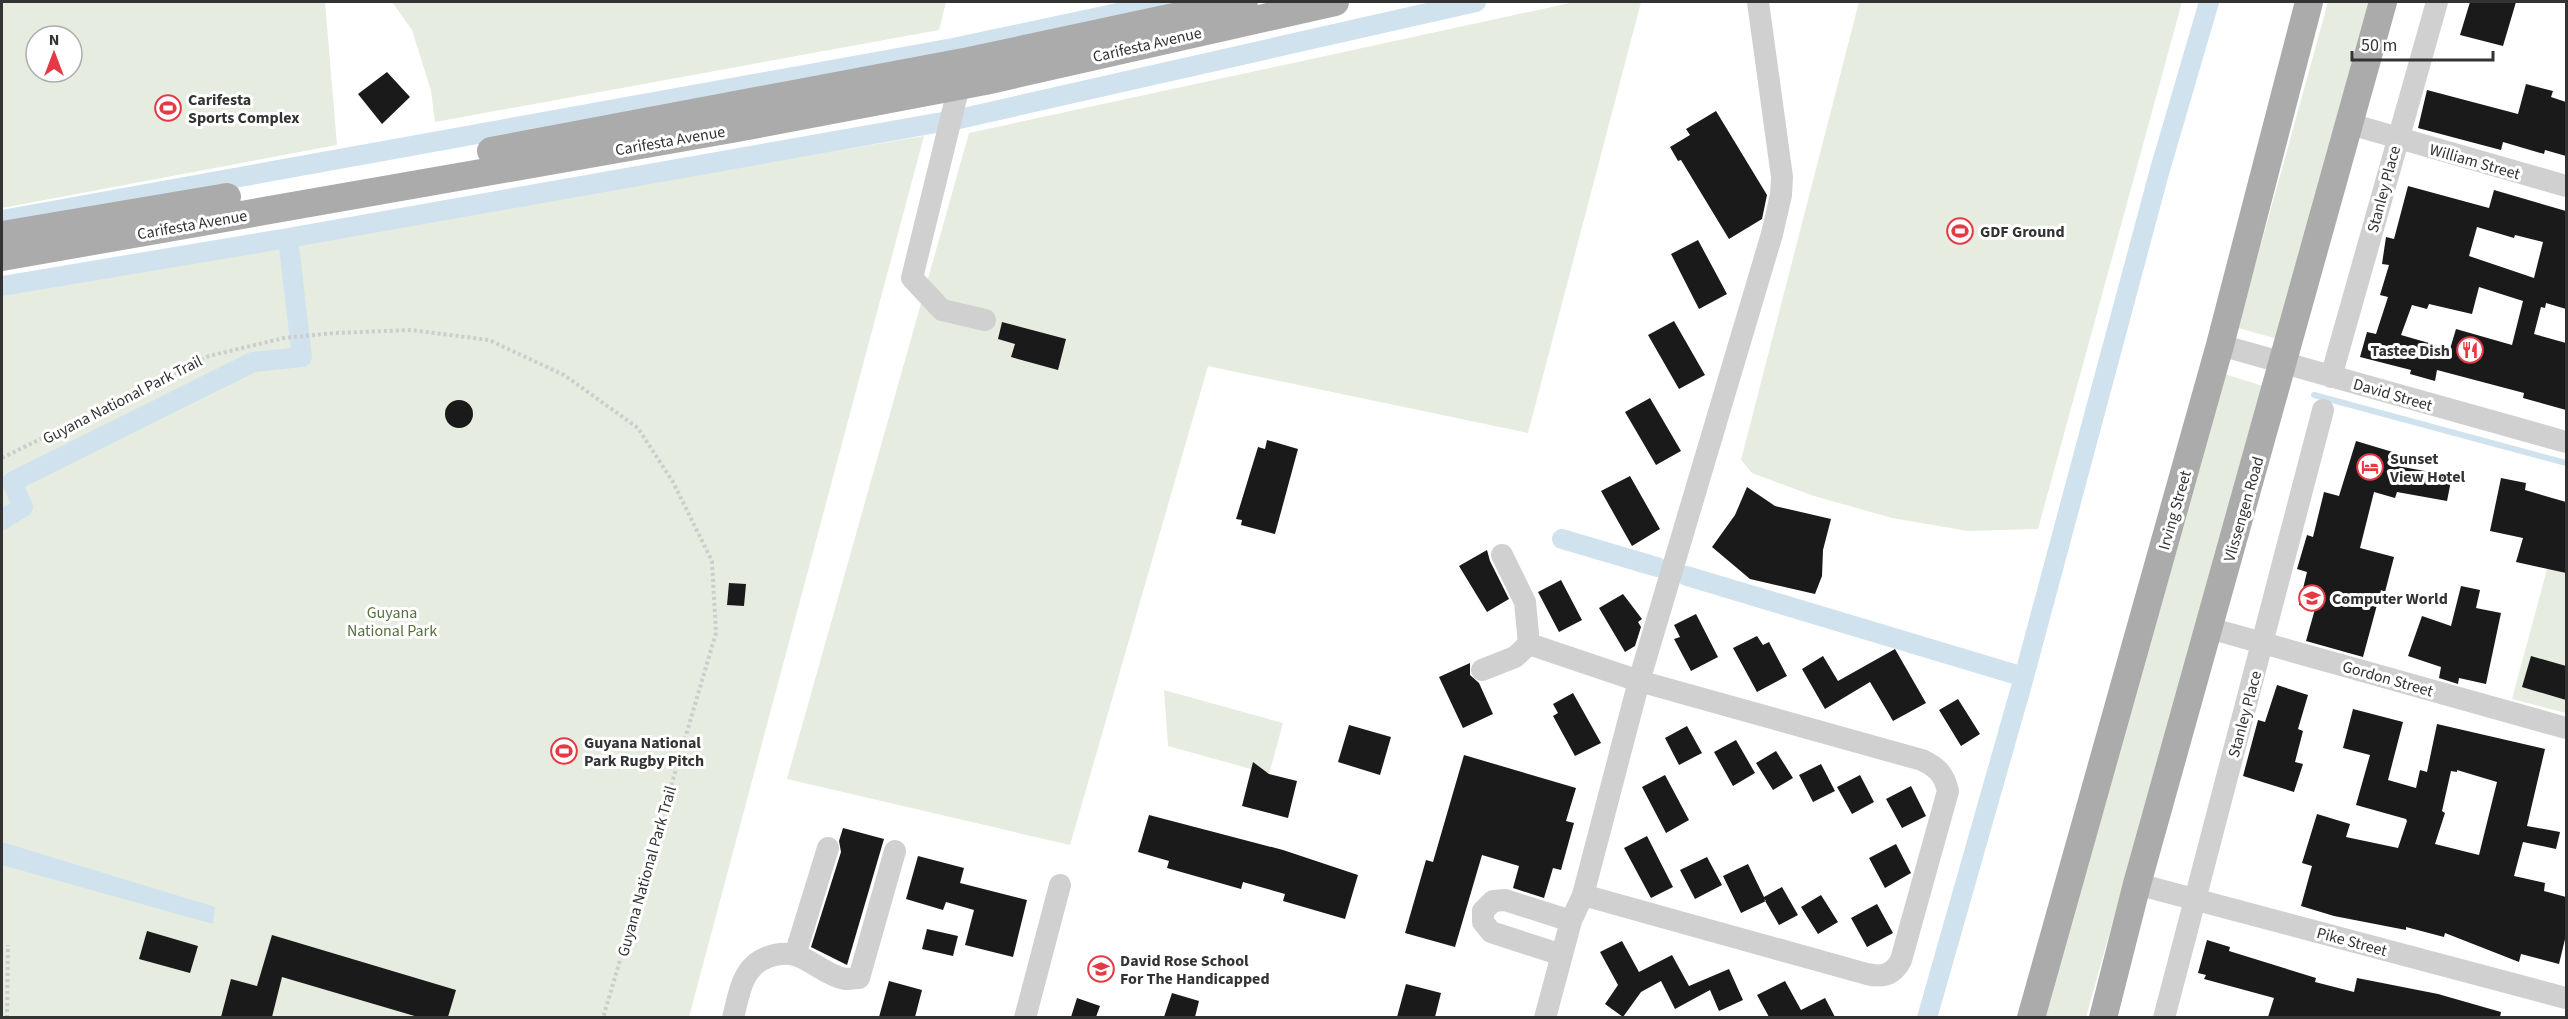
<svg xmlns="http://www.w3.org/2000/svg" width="2568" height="1019" viewBox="0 0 2568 1019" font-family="'Source Sans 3',sans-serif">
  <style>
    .green { fill: #e6ecdf; fill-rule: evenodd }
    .water { fill: #cfe2ee }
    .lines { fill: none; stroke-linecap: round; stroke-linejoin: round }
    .stream { stroke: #cfe2ee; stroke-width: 6 }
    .canal { stroke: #cfe2ee; stroke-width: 20 }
    .building { fill: #1a1a1a; fill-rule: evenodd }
    .path { stroke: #cdcdcd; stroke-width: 4; stroke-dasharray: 3 3; stroke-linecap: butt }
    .minor { stroke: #d0d0d0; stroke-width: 22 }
    .major { stroke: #ababab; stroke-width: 28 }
    .labels { text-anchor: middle; stroke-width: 6; stroke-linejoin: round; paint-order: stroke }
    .street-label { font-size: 16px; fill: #333; stroke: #fff }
    .poi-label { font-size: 16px; font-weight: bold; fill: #333; stroke: #fff; text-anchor: start }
    .park-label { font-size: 16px; fill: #56703f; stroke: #fff }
  </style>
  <rect width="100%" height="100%" fill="#fff"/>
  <path class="green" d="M2,2h323l12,143 -335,63zM36,36h36v36h-36z
    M392,2h554l-7,28 -504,92 -4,-31 -19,-61z
    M1575,2h66l-113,431 -320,-67 -138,479 -283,-66 182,-646z
    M1859,2h323l-144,527 -70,2 -76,-13 -78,-22 -62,-23 -11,-13z
    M2328,2h43l-93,337 -40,-11z
    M924,136l-235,881 -687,1v-727z
    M2224,374l39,12 -177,631 -41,1z
    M2566,499v43l-7,28 7,3v140l-54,-14z
    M1164,690l119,33 -14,51 -101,-28z"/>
  <path class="water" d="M2,842l213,65 -2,17 -211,-59z"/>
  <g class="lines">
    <path class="stream" d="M2314,395l252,68"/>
    <path class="canal" d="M2,220l951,-172 217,-46
      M2,286l286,-48
      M2,520l21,-13 -11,-25 241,-120 49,-5 -14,-119 671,-119 517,-117
      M1562,539l95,28
      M1687,576l337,101 -97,341
      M2024,677l135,-504 50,-171"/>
  </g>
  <path class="building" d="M2470,2h46l-13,44 -43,-11z
    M387,72l23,25 -28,27 -24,-30z
    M2526,84l27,7 -2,6 15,5v54l-21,-6 -1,4 -41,-12 -2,8 -83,-22 9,-38 91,24z
    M1716,111l51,84 -5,24 -33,20 -48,-79 -3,1 -8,-14 20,-12 -4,-6z
    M2408,186l81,22 5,-18 72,21v98l-20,-6 -1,5 -4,-1 -7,27 32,9v67l-43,-12 1,-5 -87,-23 -2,11 -25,-7 1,-4 -51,-13 7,-25 9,2 12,-37 -8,-2 9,-30 -7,-1 4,-27 8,2zM2477,227l37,11 1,-3 28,7 -9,36 -65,-22zM2479,287l44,14 -11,44 -56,-16 -6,20 -49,-14 11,-30 15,4 2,-5 43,10z
    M1698,240l29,54 -28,15 -28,-55z
    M1674,321l31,54 -26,14 -31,-54z
    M1002,322l64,17 -8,31 -47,-13 4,-13 -17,-5z
    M1650,398l31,53 -25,14 -31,-53z
    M445 414a14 14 0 1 1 28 0a14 14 0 1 1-28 0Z
    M1267,440l31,9 -23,85 -34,-9 1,-5 -6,-1 22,-72 7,2z
    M2356,441l40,12 -4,12 60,11 -5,25 -50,-9 -2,6 -21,-6 -14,56 34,9 -9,35 -4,-2 -18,67 -57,-16 9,-32 -16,-4 8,-33 -10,-3 10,-34 6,2 11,-45 15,4z
    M1630,476l30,53 -28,17 -31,-55z
    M2501,478l25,5 -1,7 41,12v71l-50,-11 7,-24 -33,-7z
    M1747,487l28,19 56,13 -8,31 -1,26 -7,18 -65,-15 -38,-32 23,-32z
    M1487,550l3,11 19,38 -22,13 -28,-46z
    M1561,580l21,40 -23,12 -21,-40z
    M729,583l17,1 -2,22 -17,-1z
    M2461,586l19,4 -4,18 25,5 -15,71 -27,-6 -1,6 -19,-6 2,-11 -33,-11 14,-40 29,10z
    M1623,594l19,25 -4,3 3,5 -6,19 -10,6 -26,-44z
    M1696,614l22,43 -27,14 -17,-32 6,-2 -6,-12z
    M1757,636l6,9 6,-3 18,34 -30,16 -24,-44z
    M1895,649l31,54 -33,18 -23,-39 -45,27 -23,-40 21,-13 15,25z
    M2531,656l35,10v34l-44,-13z
    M1470,663v12l9,8 14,31 -30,14 -24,-51z
    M2277,685l31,10 -10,34 5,2 -8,31 8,2 -9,28 -51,-16 15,-56 7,2z
    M1573,693l28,50 -26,13 -22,-40 5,-3 -5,-9z
    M1958,699l22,35 -19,12 -22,-36z
    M2353,709l50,13 -15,58 28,8 4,-18 7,2 10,-48 108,25 -18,77 33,6 -4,17 -33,-7 -9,34 31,7 -1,8 22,6v38l-7,29 -38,-10 -2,8 -74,-29 -1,4 -38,-10v3l-72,-14 -33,-10 11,-40 -10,-3 15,-49 33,10 -4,13 52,11 9,-27 -1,-2 -50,-14 14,-50 -27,-7zM2457,770l40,12 -18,73 -44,-11 10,-31 -3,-2 9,-40 6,1z
    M1349,725l42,12 -11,38 -42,-13z
    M1687,726l15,27 -23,12 -14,-27z
    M1736,740l19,33 -22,13 -19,-34z
    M1776,751l17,27 -20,12 -17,-27z
    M1464,755l112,33 -10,33 8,2 -13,47 -8,-2 -9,30 -31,-10 6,-22 -37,-11 -27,92 -50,-14 21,-73 7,2z
    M1253,762l16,12 28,7 -9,37 -46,-12z
    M1821,764l14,27 -22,11 -14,-27z
    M1665,775l24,45 -23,13 -24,-46z
    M1860,775l14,27 -22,12 -15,-27z
    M1911,786l15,30 -24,12 -16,-29z
    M1149,815l134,35 75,25 -13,44 -62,-18 2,-7 -42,-12 -2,7 -74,-21 2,-7 -31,-9z
    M843,828l41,11 -37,126 -36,-18 30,-95 -2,-11z
    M1647,836l26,51 -22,11 -27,-50z
    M1896,844l15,29 -26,15 -16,-30z
    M918,856l46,12 -4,15 67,17 -14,57 -48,-12 9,-35 -28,-8 -3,8 -37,-11z
    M1707,857l15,28 -27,14 -15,-29z
    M1748,864l16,33 18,-10 16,28 -19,10 -15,-26 2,2 -25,12 -18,-37z
    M1821,895l17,27 -20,12 -17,-27z
    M1877,904l16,29 -26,14 -16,-29z
    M927,929l31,7 -5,20 -31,-7z
    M147,931l51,15 -8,27 -51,-14z
    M272,935l184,55 -8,27h-30l-136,-40 -10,40h-51l10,-38 26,7z
    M2207,940l23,7 -1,4 87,27 -1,4 39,10 3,-14 81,16 63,18 -1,5h-232l6,-19 -70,-19 2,-4 -8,-2z
    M1622,941l17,31 33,-17 17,31 40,-17 14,31 -24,11 -9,-21 -35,19 -14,-28 -20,11 -18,25 -18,-13 13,-19 -18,-33z
    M889,981l33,9 -7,27h-36z
    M1785,981l16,29 24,-12 10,19h-66l-12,-22z
    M1406,984l35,9 -6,24h-38z
    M1172,993l27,8 -4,16h-31z
    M1077,998l23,8 -4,11h-25z"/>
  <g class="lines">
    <path class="path" d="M2,458l207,-102 75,-18 51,-5 76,-3 78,10 75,35 74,53 35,54 39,79 4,72 -113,385
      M7,1018l1,-73"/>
    <path class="minor" d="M965,71l-6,15 -47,192 30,32 43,10
      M2350,124l216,62
      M2220,345l346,97
      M2331,377l106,-375
      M1502,555l23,47 4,42
      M2209,628l357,100
      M1529,644l110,37 283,79c15,7 22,14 26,31l-47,169c-7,14 -18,18 -34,14l-284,-79
      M1482,670l33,-13 14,-13
      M2137,884l429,114
      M795,955l33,-107
      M1562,955l-71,-23 -8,-10v-11l10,-10 12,-1 66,21
      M733,1018c6,-24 9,-52 35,-61 34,-13 48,16 77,22 4,0 10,-1 14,-1l36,-127
      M1025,1018l35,-133
      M1545,1018l26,-97 12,-26 56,-214 133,-447 9,-39 1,-18 -24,-175
      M2164,1018l159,-608"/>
    <path class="major" d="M491,151l478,-90 275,-59
      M2,235l225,-38
      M2,257l735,-129 248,-47 350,-79
      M2031,1018l189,-673 89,-343
      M2103,1018l34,-134 246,-882"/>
  </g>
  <defs>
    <g id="stadium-ring" transform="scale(1.35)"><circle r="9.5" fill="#fff" stroke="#e63946" stroke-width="1.5"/><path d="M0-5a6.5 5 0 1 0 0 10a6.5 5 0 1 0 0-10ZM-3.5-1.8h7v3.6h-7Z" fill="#e63946"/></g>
    <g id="restaurant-ring" transform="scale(1.35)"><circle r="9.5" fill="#fff" stroke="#e63946" stroke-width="1.5"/><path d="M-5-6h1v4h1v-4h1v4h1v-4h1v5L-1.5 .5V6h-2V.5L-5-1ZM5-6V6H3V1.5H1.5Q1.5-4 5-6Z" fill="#e63946"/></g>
    <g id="hotel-ring" transform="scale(1.35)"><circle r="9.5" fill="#fff" stroke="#e63946" stroke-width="1.5"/><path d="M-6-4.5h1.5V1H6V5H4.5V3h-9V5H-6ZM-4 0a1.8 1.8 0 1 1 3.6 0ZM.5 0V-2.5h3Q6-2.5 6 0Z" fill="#e63946"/></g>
    <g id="school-ring" transform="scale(1.35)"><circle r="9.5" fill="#fff" stroke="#e63946" stroke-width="1.5"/><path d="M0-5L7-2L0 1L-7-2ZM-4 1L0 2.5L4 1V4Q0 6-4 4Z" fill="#e63946"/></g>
  </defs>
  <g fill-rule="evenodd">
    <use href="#stadium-ring" x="168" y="108"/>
    <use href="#stadium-ring" x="1960" y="231"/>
    <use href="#restaurant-ring" x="2470" y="350"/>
    <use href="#hotel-ring" x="2370" y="467"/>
    <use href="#school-ring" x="2312" y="598"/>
    <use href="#stadium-ring" x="564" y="751"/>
    <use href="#school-ring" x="1101" y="969"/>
  </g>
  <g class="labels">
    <g class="street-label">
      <text transform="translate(1147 44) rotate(-13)" y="6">Carifesta Avenue</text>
      <text transform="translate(670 140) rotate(-10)" y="6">Carifesta Avenue</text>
      <text transform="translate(2475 161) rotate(16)" y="6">William Street</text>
      <text transform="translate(2383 189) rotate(-75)" y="6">Stanley Place</text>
      <text transform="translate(192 224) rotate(-10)" y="6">Carifesta Avenue</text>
      <text transform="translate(2393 394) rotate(16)" y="6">David Street</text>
      <text transform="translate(122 399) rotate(-27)" y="6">Guyana National Park Trail</text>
      <text transform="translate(2243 509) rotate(-74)" y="6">Vlissengen Road</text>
      <text transform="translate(2174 510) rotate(-74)" y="6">Irving Street</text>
      <text transform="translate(2388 678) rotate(16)" y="6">Gordon Street</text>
      <text transform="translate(2244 714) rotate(-75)" y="6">Stanley Place</text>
      <text transform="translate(646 871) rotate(-74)" y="6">Guyana National Park Trail</text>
      <text transform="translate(2352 941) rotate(15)" y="6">Pike Street</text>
    </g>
    <g class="poi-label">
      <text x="188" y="105">Carifesta<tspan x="188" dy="18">Sports Complex</tspan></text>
      <text x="1980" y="237">GDF Ground</text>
      <text x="2450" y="356" text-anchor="end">Tastee Dish</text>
      <text x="2390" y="464">Sunset<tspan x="2390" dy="18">View Hotel</tspan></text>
      <text x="2332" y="604">Computer World</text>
      <text x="584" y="748">Guyana National<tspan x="584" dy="18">Park Rugby Pitch</tspan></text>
      <text x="1120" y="966">David Rose School<tspan x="1120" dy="18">For The Handicapped</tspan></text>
    </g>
    <g class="park-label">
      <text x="392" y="618">Guyana<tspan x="392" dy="18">National Park</tspan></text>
    </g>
  </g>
  <rect width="2568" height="1019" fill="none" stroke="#333333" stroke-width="6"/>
  <g transform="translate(54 54)"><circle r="28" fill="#ffffff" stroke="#adadad" stroke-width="1.5"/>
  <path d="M0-4.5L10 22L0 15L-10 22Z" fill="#e63946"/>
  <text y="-9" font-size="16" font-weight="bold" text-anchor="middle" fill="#333333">N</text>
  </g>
  <path d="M2352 51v9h141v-9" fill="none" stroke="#333333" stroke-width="3"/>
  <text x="2361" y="51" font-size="18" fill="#333333" stroke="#ffffff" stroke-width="4.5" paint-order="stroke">50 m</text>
</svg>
